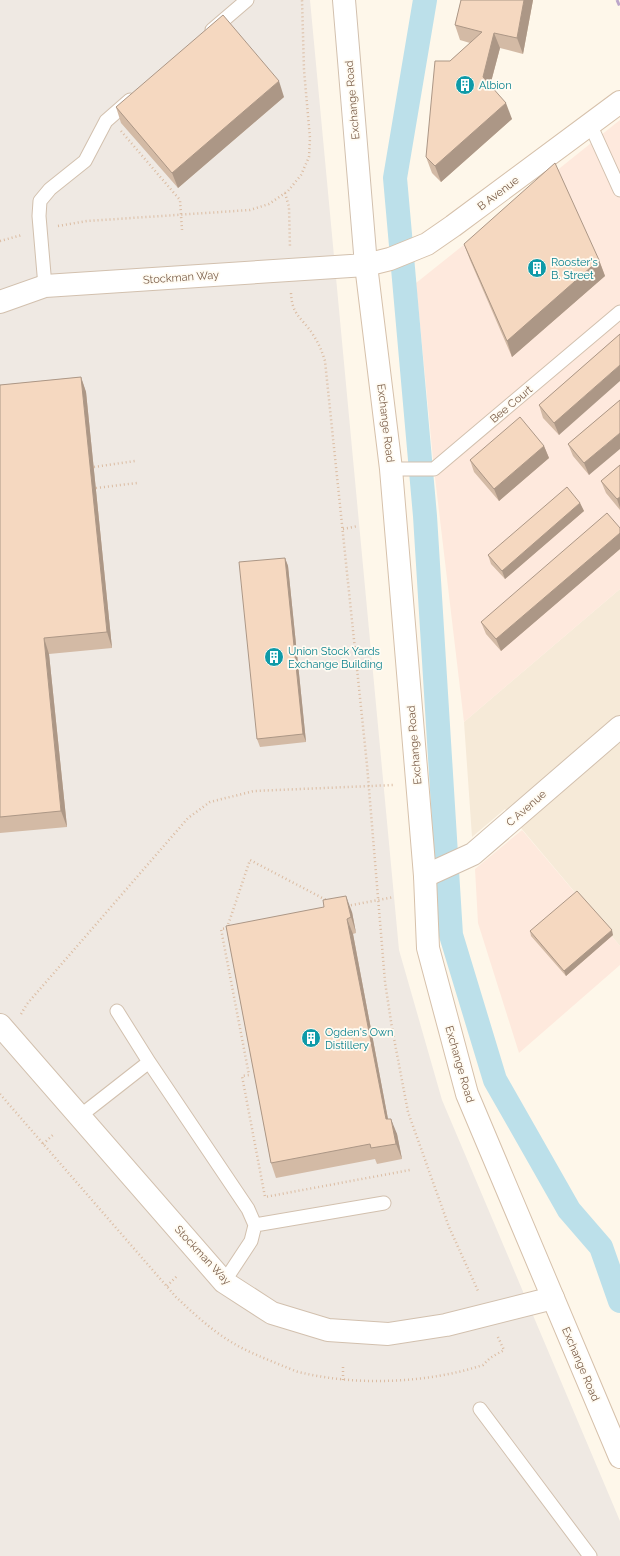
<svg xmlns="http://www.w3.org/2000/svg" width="620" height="1556" viewBox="0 0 620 1556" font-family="Raleway,sans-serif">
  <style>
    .residential { fill: #f6ead8 }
    .commercial { fill: #fee9dd }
    .industrial { fill: #efe9e3 }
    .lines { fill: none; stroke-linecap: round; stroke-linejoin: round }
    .canal { stroke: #bce0ea; stroke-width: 24 }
    .lane-casing { stroke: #d2c0ae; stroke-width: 15 }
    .street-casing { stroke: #d2c0ae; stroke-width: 24 }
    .secondary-casing { stroke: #d6c1ab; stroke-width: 24 }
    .path { stroke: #dbbca2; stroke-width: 2.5; stroke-dasharray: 1 3; stroke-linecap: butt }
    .lane { stroke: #fff; stroke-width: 13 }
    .street { stroke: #fff; stroke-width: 22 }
    .secondary { stroke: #fff; stroke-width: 22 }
    .rail { stroke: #bca6ca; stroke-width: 3; stroke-dasharray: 6 4; stroke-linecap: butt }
    .wall { fill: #d3baa5 }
    .shaded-wall { fill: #ac9786 }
    .building { fill: #f5d8c0; stroke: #ac9786 }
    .labels { text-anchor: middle; stroke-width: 3.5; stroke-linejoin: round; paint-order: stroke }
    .culture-label { font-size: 11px; fill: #0d838f; stroke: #fffbf2; text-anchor: start }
    .street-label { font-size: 11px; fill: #7c5f4a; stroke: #fffbf2 }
  </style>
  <rect width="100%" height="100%" fill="#fef7ea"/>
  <path class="residential" d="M620,589v357l-115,-137 -33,28 -8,-115z"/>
  <path class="commercial" d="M620,120v469l-156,133 -30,-253 -18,-186z
    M522,830l98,116v19l-101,88 -41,-130 -3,-54z"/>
  <path class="industrial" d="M0,0h310l89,950 43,150 178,421v35h-620z"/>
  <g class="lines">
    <path class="canal" d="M425,0l-30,178 30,338 26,419 44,145 74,130 32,37 19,54"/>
    <g class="lane-casing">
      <path id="lane" d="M212,30l35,-30
        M590,124l30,66
        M45,286l-6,-70 1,-15 10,-12 35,-28 21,-40 24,-21
        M391,469h43l186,-157
        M117,1011l32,51
        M80,1116l69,-54 99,147 7,16 -4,16 -27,41
        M255,1225l129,-22
        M480,1409l110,147"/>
    </g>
    <g class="street-casing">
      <path id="street" d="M0,302l45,-16 321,-21 -22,-265
        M425,876l48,-22 147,-127
        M0,1025l224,257 48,31 56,17 60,4 58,-9 107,-27"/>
    </g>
    <g class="secondary-casing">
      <path id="secondary" d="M620,102l-167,124 -26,18 -37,15 -24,6 25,204 34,407 3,72 39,146 153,363"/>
    </g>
    <path class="path" d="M121,131l59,69 2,30
      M285,193l4,14 1,41
      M58,226l29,-5 163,-11 19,-6 19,-13 13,-16 8,-18 1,-19 -6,-68 -2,-70
      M0,241l22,-6
      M291,293c1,22 10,24 21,40 6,9 10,18 13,28l42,404 18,217 7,46 16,84 41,115 30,66
      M94,467l41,-6
      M96,488l41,-5
      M343,529l15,-3
      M347,906l47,-9
      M227,928l23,-68 78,41
      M228,928l-7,1 28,146 -7,1 23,121 145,-27
      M21,1014l6,-10 161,-186 22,-16 44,-11 140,-6
      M0,1094l176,203c16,15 33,31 52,43 17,11 36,18 55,26 6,2 13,6 20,7 56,13 126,10 180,-8l7,-7 14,-8 -7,-15
      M43,1144l11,-10
      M167,1286l11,-11
      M343,1380v-14"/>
    <use href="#lane" class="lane"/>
    <use href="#street" class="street"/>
    <use href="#secondary" class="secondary"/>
    <path class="rail" d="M617,0l3,7"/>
  </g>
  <path class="wall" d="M461,0h72l-10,54 -23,-6 -10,38 22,33 -71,63 -9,-9 -6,-16 24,-96 20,-18 -10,-3 -5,-15z
    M284,97l-106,91 -57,-65 -5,-16z
    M464,244l135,16 6,16 -93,81 -42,-97z
    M620,334l-61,101 -16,-17 -4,-13z
    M81,377l5,15 26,256 -63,6 18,173 -67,6v-448z
    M620,400l-31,75 -16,-19 -5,-12z
    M544,446l5,12 -50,43 -25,-29 -4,-12z
    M620,465v45l-14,-17 -5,-12z
    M580,503l4,8 -79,68 -14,-15 -3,-9z
    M620,528v21l-119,102 -15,-17 -5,-12z
    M285,558l3,8 18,176 -46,5 -3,-8z
    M352,912l4,21 -3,1 35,185 9,15 5,25 -25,5 -2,-5 -99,19 -5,-15 -45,-237z
    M530,931l83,4 -47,41 -35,-40z"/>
  <path class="shaded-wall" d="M524,0h9l-10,54 -6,-16z
    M494,33l6,15 -12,45 -5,-16z
    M279,81l5,16 -106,91 -6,-15z
    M506,103l6,16 -71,63 -6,-16z
    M599,260l6,16 -93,81 -5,-16z
    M620,365v16l-61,54 -5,-12z
    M81,377l5,15 26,256 -5,-16z
    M620,433v16l-31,26 -5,-12z
    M544,446l5,12 -50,43 -5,-12z
    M620,497v11l-3,-9z
    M580,503l4,8 -79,68 -3,-8z
    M620,533v16l-119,102 -5,-12z
    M285,558l3,8 18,176 -3,-8z
    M44,638l5,16 18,173 -6,-16z
    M346,896l6,16 4,21 -5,-16z
    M347,919l6,15 38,201 -5,-16z
    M612,930l1,5 -47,41 -2,-5z
    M391,1119l6,15 5,25 -6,-15z"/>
  <path class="building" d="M461,0h63l-7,38 -23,-5 -11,44 23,26 -71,63 -9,-9 9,-96h15l32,-29 -27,-7z
    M223,15l56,66 -107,92 -56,-66z
    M555,163l44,97 -92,81 -43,-97z
    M620,334v31l-66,58 -15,-18z
    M81,377l26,255 -63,6 17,173 -61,6v-432z
    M620,400v33l-36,30 -16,-19z
    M520,417l24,29 -50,43 -24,-29z
    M620,465v32l-3,2 -16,-18z
    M567,487l13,16 -78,68 -14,-16z
    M607,513l13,15v5l-124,106 -15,-17z
    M285,558l18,176 -46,5 -18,-177z
    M577,891l35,39 -48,41 -34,-40z
    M346,896l5,21 -4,2 39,200h5l5,25 -25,4 -1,-4 -99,19 -45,-237 98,-19 -1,-7z"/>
  <defs>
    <g id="building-disc" transform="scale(1)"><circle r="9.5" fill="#0f9aa8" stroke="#fffbf2"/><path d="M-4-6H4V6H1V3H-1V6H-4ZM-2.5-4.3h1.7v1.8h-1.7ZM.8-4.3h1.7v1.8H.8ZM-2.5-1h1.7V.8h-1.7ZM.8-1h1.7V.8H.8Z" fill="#fff"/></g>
  </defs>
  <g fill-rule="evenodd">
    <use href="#building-disc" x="465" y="85"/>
    <use href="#building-disc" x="537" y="268"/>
    <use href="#building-disc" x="274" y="657"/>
    <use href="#building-disc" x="311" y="1038"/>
  </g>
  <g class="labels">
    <g class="culture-label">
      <text x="479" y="89">Albion</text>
      <text x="551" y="266">Rooster's<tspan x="551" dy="13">B. Street</tspan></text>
      <text x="288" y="655">Union Stock Yards<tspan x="288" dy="13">Exchange Building</tspan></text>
      <text x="325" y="1036">Ogden's Own<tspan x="325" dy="13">Distillery</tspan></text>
    </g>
    <g class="street-label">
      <text transform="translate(352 100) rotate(-95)" y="4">Exchange Road</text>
      <text transform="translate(498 193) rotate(-37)" y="4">B Avenue</text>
      <text transform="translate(181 277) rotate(-4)" y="4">Stockman Way</text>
      <text transform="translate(511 404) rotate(-40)" y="4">Bee Court</text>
      <text transform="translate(386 423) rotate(83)" y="4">Exchange Road</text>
      <text transform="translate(414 745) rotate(-95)" y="4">Exchange Road</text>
      <text transform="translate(526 808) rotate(-41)" y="4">C Avenue</text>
      <text transform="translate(460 1064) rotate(74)" y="4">Exchange Road</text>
      <text transform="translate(203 1255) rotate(47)" y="4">Stockman Way</text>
      <text transform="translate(581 1364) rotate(67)" y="4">Exchange Road</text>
    </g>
  </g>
</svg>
